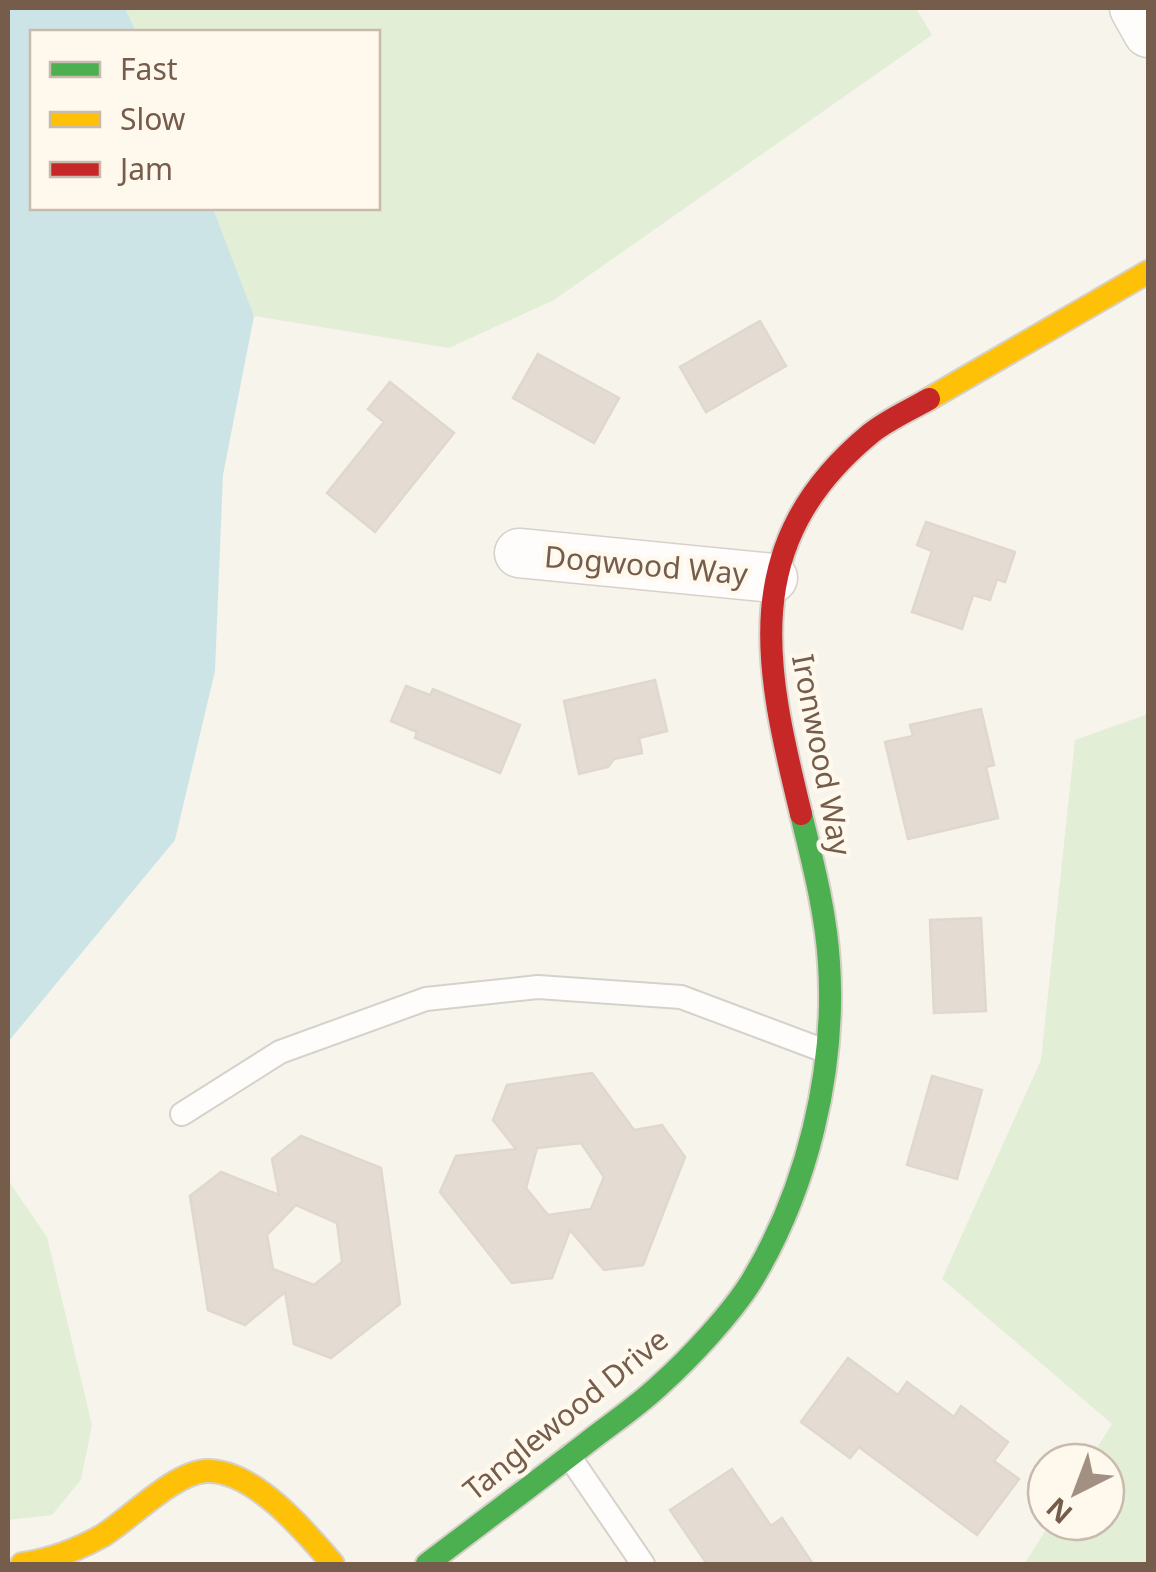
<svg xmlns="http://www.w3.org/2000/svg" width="1156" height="1572" viewBox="0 0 1156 1572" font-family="'Noto Sans',sans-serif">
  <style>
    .green { fill: #e3eed7 }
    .water { fill: #cde4e7 }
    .building { fill: #e4dcd3; stroke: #e0d7ce; stroke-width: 2.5; fill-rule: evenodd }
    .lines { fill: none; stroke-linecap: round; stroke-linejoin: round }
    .lane-casing { stroke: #d6d1ca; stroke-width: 26 }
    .street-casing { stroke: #d6d1ca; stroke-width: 51 }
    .fast-casing { stroke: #d6d0c8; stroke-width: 26 }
    .slow-casing { stroke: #d6d0c8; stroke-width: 26 }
    .jam-casing { stroke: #d6d0c8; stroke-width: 26 }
    .lane { stroke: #fefdfc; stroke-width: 22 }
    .street { stroke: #fefdfc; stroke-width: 48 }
    .fast { stroke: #4caf50; stroke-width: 22 }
    .slow { stroke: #ffc107; stroke-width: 22 }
    .jam { stroke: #c62828; stroke-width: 22 }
    .labels { text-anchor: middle; stroke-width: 9; stroke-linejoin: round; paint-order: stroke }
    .street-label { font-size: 30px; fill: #755c4b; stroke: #fff8ed }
  </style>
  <rect width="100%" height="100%" fill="#f7f4ec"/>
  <path class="green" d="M125,8h791l16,27 -378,265 -105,48 -195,-32 -41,-108h165v-176h-242z
    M1148,714v850h-124l27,-42h55v-60h-18l24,-38 -170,-145 99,-219 34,-320z
    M8,1180l39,57 45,188 -11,55 -29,35 -44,5z"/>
  <path class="water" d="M8,8h117l11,24h-104v176h181l41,108 -31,159 -8,196 -40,169 -167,202z"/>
  <path class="building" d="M760,321l26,45 -80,46 -26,-45z
    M538,354l81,44 -25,45 -81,-45z
    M390,382l64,51 -79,99 -48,-39 57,-71 -16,-13z
    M926,522l89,30 -10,30 -8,-3 -7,21 -17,-5 -11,34 -50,-17 20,-61 -15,-6z
    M655,680l12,51 -28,7 3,15 -28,6 -6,8 -29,7 -15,-73z
    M406,686l24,9 3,-6 87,36 -20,48 -85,-35 2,-6 -26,-11z
    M981,709l13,56 -8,2 12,51 -90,21 -23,-97 28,-6 -3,-11z
    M981,918l5,93 -52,2 -4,-93z
    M592,1073l42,57 28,-5 23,32 -42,108 -39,5 -34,-40 -18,48 -40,5 -72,-91 16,-36 60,-7 -23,-29 14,-35zM581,1143l23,34 -13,32 -43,6 -22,-27 11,-40z
    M932,1076l50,14 -25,89 -50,-14z
    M301,1136l80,32 19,136 -69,54 -37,-14 -9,-52 -40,33 -37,-15 -18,-114 31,-24 58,23 -7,-36zM296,1205l41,18 5,39 -28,23 -41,-16 -6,-34z
    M848,1358l50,37 9,-13 47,35 7,-11 47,36 -14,19 25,18 -42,56 -118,-88 -9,11 -49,-36z
    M732,1469l39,57 11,-8 31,46h-106l-37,-54z"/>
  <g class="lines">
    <g class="lane-casing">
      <path id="lane" d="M182,1114l98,-62 146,-53 112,-12 143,10 144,54
        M569,1456l74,108"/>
    </g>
    <g class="street-casing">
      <path id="street" d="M1134,8l14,25
        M519,553l254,25"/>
    </g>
    <g class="fast-casing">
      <path id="fast" d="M427,1564c52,-39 105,-79 157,-119 25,-20 53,-38 77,-61 28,-25 70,-70 90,-102 56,-92 85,-211 78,-319 -3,-50 -16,-100 -28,-149"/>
    </g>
    <g class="slow-casing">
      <path id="slow" d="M929,399l219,-127
        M22,1564c28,-4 55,-14 80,-28 28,-17 71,-63 104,-65 47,-2 99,60 127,93"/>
    </g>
    <g class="jam-casing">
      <path id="jam" d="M801,814c-36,-147 -64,-270 69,-380 17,-14 40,-24 59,-35"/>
    </g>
    <use href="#lane" class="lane"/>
    <use href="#street" class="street"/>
    <use href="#fast" class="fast"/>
    <use href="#slow" class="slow"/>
    <use href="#jam" class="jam"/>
  </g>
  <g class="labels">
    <g class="street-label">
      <text transform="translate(646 566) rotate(5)" y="10">Dogwood Way</text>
      <text transform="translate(821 755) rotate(79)" y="10">Ironwood Way</text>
      <text transform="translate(566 1415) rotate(-39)" y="10">Tanglewood Drive</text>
    </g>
  </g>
  <rect width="1156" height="1572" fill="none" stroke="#755c4b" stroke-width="20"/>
  <rect x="30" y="30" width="350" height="180" fill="#fff8ed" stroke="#c8baac" stroke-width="2.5"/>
  <rect x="50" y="62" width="50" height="15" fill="#4caf50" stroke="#c8baac" stroke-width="2.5"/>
  <text x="120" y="80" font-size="30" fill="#755c4b">Fast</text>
  <rect x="50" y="112" width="50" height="15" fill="#ffc107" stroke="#c8baac" stroke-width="2.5"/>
  <text x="120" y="130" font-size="30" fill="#755c4b">Slow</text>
  <rect x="50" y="162" width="50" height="15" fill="#c62828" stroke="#c8baac" stroke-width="2.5"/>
  <text x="120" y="180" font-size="30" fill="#755c4b">Jam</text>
  <g transform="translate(1076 1492) rotate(222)"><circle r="48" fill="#fff8ed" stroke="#c8baac" stroke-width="2.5"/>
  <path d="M0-8L18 38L0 25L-18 38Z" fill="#a29183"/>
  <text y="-15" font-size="28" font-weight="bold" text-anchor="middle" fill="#755c4b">N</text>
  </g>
</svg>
